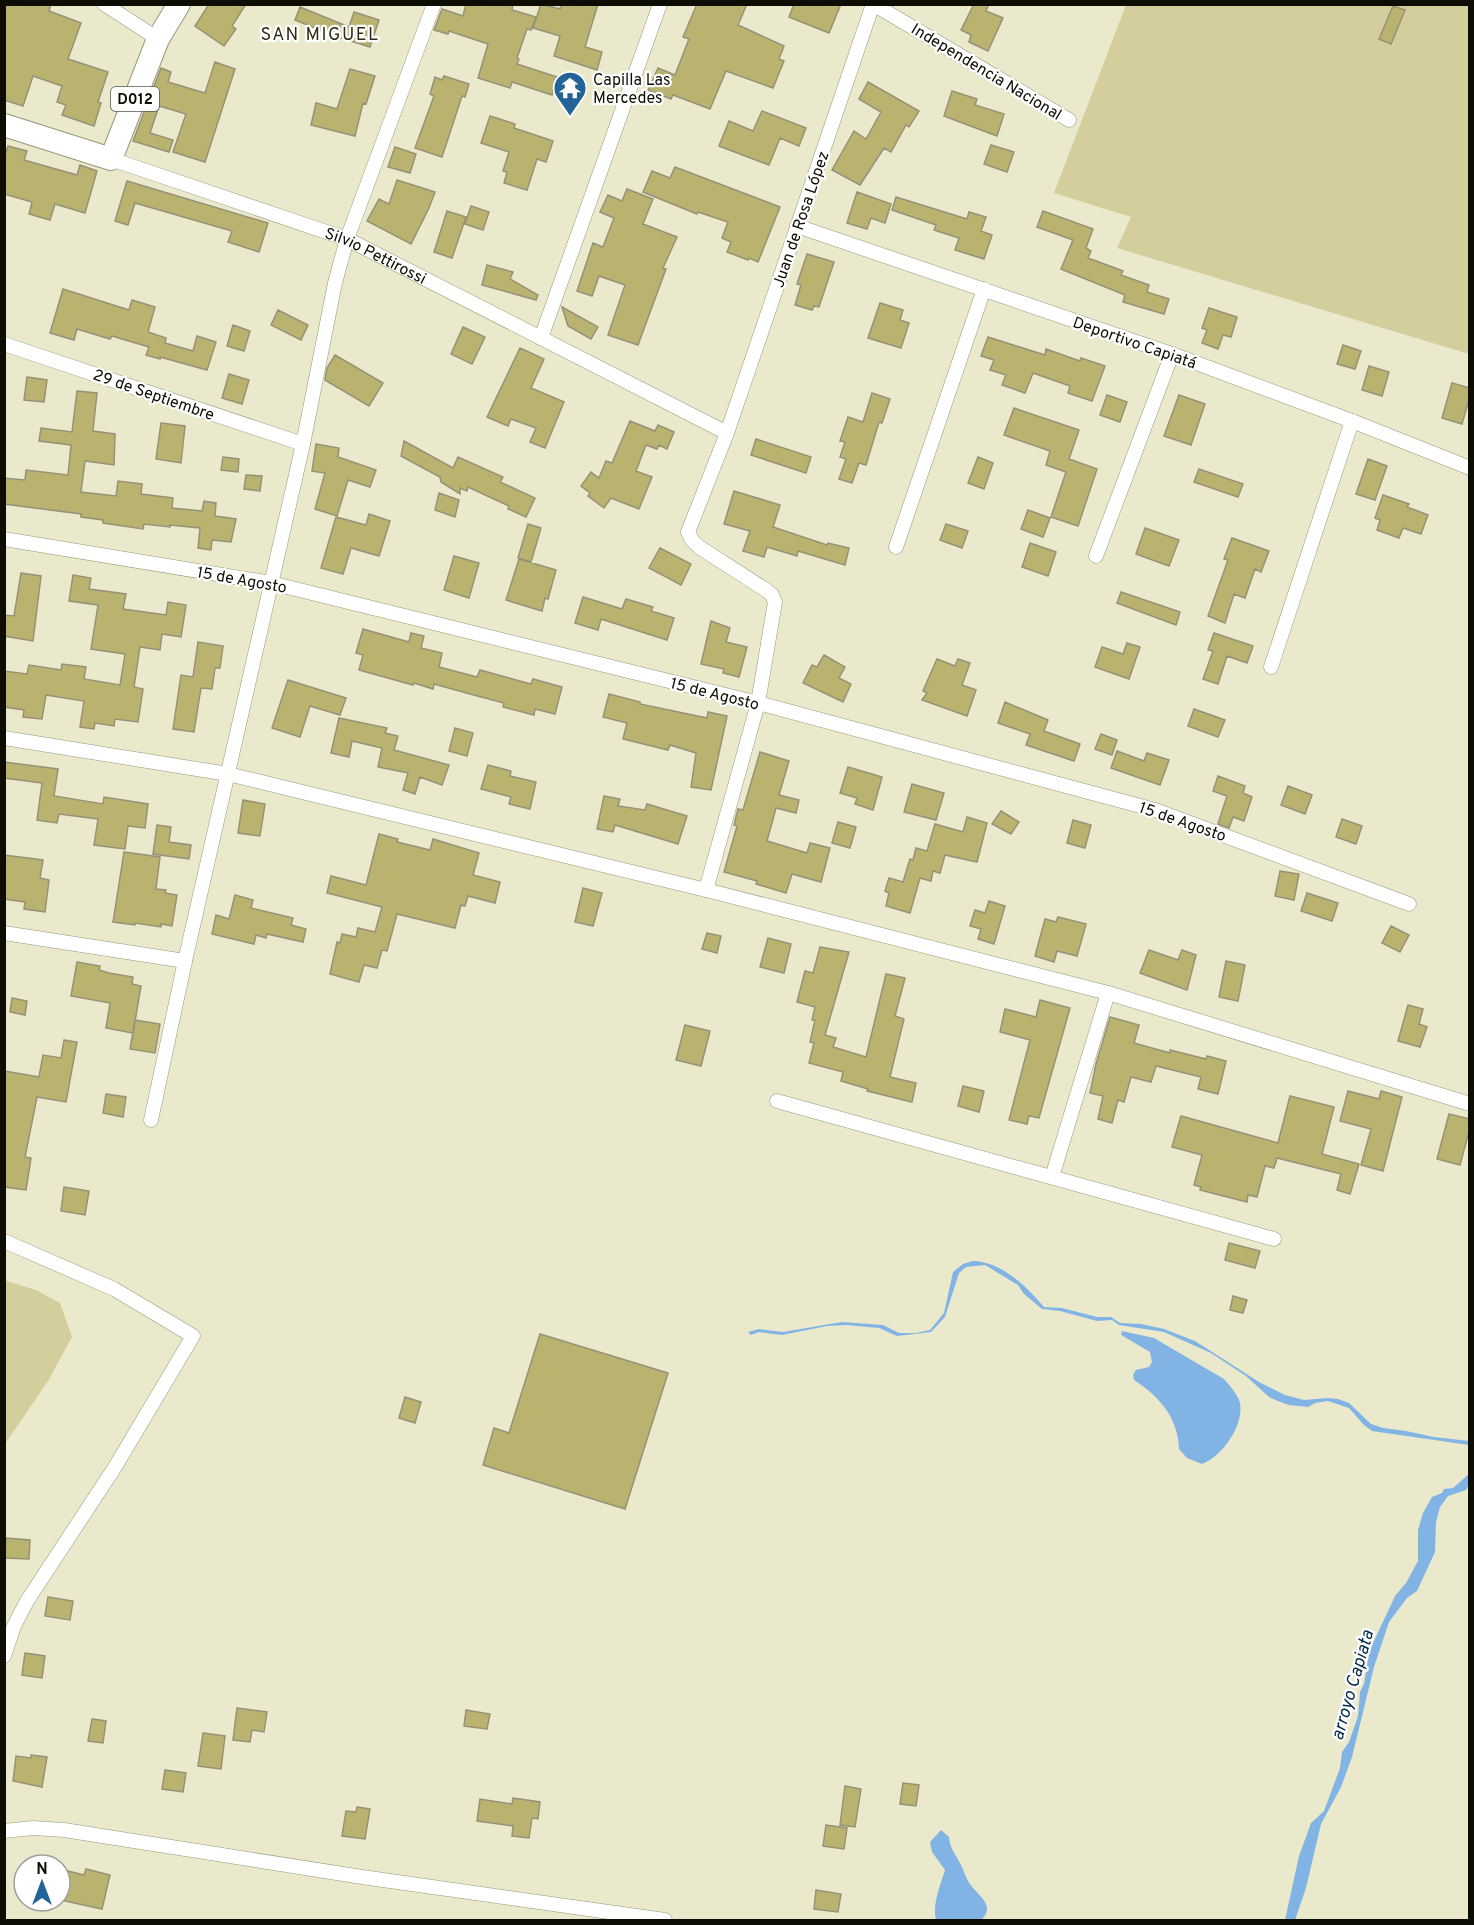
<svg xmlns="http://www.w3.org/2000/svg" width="1474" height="1925" viewBox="0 0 1474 1925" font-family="Overpass,sans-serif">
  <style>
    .green { fill: #d3ce9c }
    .water { fill: #81b4e4 }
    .building { fill: #bab370; stroke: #959277; stroke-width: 1.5 }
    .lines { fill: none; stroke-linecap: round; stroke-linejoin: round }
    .minor-casing { stroke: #99977c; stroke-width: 15 }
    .primary-casing { stroke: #99977c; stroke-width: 24 }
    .minor { stroke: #fff; stroke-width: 14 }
    .primary { stroke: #fff; stroke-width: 22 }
    .labels { text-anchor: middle; stroke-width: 4.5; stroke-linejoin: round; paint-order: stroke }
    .shield { fill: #fff; stroke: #56564f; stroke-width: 1.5 }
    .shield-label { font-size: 15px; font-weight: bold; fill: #0e0d04 }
    .street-label { font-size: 16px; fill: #0e0d04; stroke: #fff }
    .poi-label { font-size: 16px; fill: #0e0d04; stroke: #fff; text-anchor: start }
    .neighbourhood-label { font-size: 18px; letter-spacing: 1.5px; fill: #2f2c14; stroke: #fff }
    .water-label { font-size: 18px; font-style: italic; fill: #032b4a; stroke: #fff }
  </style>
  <rect width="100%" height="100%" fill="#ebe9cb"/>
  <path class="green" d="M1126,5h343v349l-352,-106 14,-31 -77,-24z
    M4,1280l32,10 24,13 12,34 -24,44 -43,63z"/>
  <path class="water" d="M973,1261c29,1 53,25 71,46l18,1 35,9h14l9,6 21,1 23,5 31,12 64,41 26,13 19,5 24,-2 10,1 11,4 22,21 12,4 23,3 28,6 35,4v4l-97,-14 -8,-6 -15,-17 -21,-7 -13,2 -7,4 -19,-2 -11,-4 -9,-4 -23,-21 -35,-23 -47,-21 -45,-7 -7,-5 -15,1 -37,-10 -18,-2 -18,-15 -6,-9 -33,-20 -19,2 -7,6 -14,44 -14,15 -34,4 -18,-8 -32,-3 -20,1 -45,9 -23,-3 -8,3 -3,-3 11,-3 24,3 59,-10 41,3 16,8h17l14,-3 14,-17 9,-41 10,-8z
    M1122,1331l32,7 70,41c6,7 14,16 16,24 4,23 -18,53 -38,61l-15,-6 -8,-9c-1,-31 -19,-52 -45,-69l-1,-5 3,-5 13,-3 3,-5 -2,-10 -29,-17z
    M1469,1474v10l-3,6 -18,6 -8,11 -4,15 -1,30 -18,39 -10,7 -18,24 -15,45 -22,90 -11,30 -20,37 -15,64 -11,32h-10l14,-64 12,-33 13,-12 16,-43 2,-16 7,-10 9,-26 2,-24 4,-8 5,-31 5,-12 21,-45 11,-13 12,-22v-31l5,-17 9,-16 10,-4 2,-4 9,-1z
    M941,1830l8,7c1,12 6,16 11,26 3,6 5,12 8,18 7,13 30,24 13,39h-45c-4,-15 4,-34 9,-50l-13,-18 -2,-10z"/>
  <path class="building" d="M4,4h47l-2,7 32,12 -13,36 40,13 -10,30 3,1 -7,23 -32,-11 4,-10 -9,-3 5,-16 -29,-10 -10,30 -19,-6z
    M209,4h37l-14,22 4,3 -12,17 -29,-20z
    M466,4h47l-1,6 24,7 -5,13 -4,-1 -10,29 2,1 -2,5 40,13 -5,18 -40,-13 -2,6 -32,-10 10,-34 -39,-13 -1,3 -14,-4 8,-21 21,7z
    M541,4l19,5 1,-5h37l-13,43 17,5 -5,18 -43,-14 6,-20 -27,-8z
    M697,4h50l-9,21 46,21 -5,13 5,2 -11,27 -47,-17 -16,38 -37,-14 -2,4 -23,-9 10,-22 17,7 14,-36 -6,-2z
    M794,4h47l-12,29 -40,-16z
    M974,4h15l-3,7 17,7 -15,33 -19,-9 2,-7 -10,-5z
    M1393,6l12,4 -14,34 -12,-5z
    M300,7l49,20 5,-15 25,8 -9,27 -32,-10 -43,-17z
    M215,62l20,7 -30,93 -32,-10 13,-38 -27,-8 -9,27 23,7 -4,12 -36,-11 28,-73 10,4 -3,10 37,11z
    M350,69l25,7 -9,28 -3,-1 -8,33 -44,-11 5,-22 21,6z
    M444,76l25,8 -4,13 -3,-1 -20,61 -27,-9 19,-52 -4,-2 5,-17 7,3z
    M868,82l51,29 -10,16 -3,-2 -15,27 -7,-4 -24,37 -28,-15 22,-39 12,8 15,-27 -22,-13z
    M952,91l25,8 -2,6 29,9 -7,22 -53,-20z
    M762,111l44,17 -7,18 -19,-8 -11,27 -50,-19 10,-25 24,10z
    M490,116l25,8 -1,4 39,13 -7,21 -9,-3 -10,31 -23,-7 3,-11 -4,-1 6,-19 -28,-9z
    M991,145l23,7 -7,20 -23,-8z
    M8,146l19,5 -3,9 53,15 3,-10 17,6 -12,42 -30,-9 -5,16 -21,-6 3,-12 -28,-8v-36z
    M395,147l21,7 -6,19 -22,-6z
    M675,167l105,40 -22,55 -9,-4 -1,2 -21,-8 4,-10 -9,-4 6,-16 -30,-10 -1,2 -54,-22 9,-21 18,7z
    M397,180l38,12 -6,16 -18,36 -44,-23 12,-22 10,5z
    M127,181l141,42 -9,29 -31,-10 4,-11 -97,-28 -7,22 -13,-4z
    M627,189l26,10 -10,25 34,13 -14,31 3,1 -28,76 -30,-10 17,-50 -26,-9 -7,20 -15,-5 16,-48 10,4 11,-29 -14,-6 8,-17 14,6z
    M857,192l34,12 -6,19 -14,-5 -4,11 -20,-6z
    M896,197l71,22 2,-7 17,5 -5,14 11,4 -8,24 -29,-9 4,-12 -25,-8 2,-5 -44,-15z
    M471,206l18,6 -6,18 -18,-6z
    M447,211l19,6 -14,41 -18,-6z
    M1043,211l50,18 -7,19 5,3 -3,7 35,13 -2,4 28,10 -2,7 22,7 -5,15 -41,-12 2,-7 -64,-26 12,-29 -36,-13z
    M807,254l27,8 -15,45 -5,-1 -2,4 -17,-5 6,-20 -4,-1z
    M487,265l26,7 -3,7 28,16 -2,5 -54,-15z
    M63,289l66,21 3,-10 23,7 -7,25 18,6 -1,5 28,8 4,-15 19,6 -9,28 -47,-13v2l-14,-4 3,-8 -37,-11 -2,3 -33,-10 -3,11 -24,-7z
    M880,303l23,7 -3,10 9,3 -8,25 -33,-10z
    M562,307l36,20 -7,12 -23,-13z
    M1209,308l28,9 -6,20 -8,-2 -5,14 -16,-6 5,-13 -5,-2z
    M278,310l30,15 -7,15 -30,-15z
    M233,325l17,6 -6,20 -17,-5z
    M463,327l22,10 -13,27 -21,-10z
    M988,337l57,18 1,-6 34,12 1,-3 24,8 -13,35 -24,-8 2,-7 -37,-13 -8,20 -23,-8 4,-10 -16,-5 4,-10 -13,-4z
    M1343,345l18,6 -6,18 -18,-5z
    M520,348l24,11 -13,29 33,14 -19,46 -15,-6 6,-14 -25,-9 -3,7 -21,-9z
    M335,355l48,28 -14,23 -44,-26 2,-12z
    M1369,366l20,6 -7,24 -20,-6z
    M229,374l20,6 -7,24 -20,-6z
    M27,377l20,3 -3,22 -20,-2z
    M1452,383l18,5v8l-8,28 -20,-6z
    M77,391l20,2 -4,38 22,3 -1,31 -29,-4 -4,31 35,4 2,-15 24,3 -1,10 32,4 -1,10 30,3 2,-10 12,2 -1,13 21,3 -5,23 -19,-2 -1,10 -13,-2 2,-20 -30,-3v2l-26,-3 -1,5 -40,-6v-3l-22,-3v-3l-77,-10v-26l21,2 1,-10 42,5 3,-30 -32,-4 2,-13 31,4z
    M872,393l18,6 -8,24 -3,-1 -13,43 -7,-2 -7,20 -13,-4 7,-20 -6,-2 5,-15 -5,-1 8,-24 15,5z
    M1107,395l20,7 -7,20 -20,-7z
    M1179,395l26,9 -14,41 -27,-9z
    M1014,408l65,22 -10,29 28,10 -19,57 -27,-9 15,-45 -20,-7 4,-14 -46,-16z
    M630,421l25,10 3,-6 16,7 -7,17 -8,-4 -2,4 -11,-4 -10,26 16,6 -13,32 -28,-11 -7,10 -16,-12 2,-3 -9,-7 10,-14 8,6 7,-17 6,2z
    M161,423l24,3 -4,37 -25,-4z
    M756,439l55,18 -5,16 -55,-18z
    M404,441l49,27 5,-11 45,20 -3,5 35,16 -9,19 -18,-8 1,-3 -41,-19 -1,4 -7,-3v6l-19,-12 -1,-5 -39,-21z
    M316,444l23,4 -1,9 38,13 -6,17 -22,-7 -11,36 -22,-7 10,-36 -13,-2z
    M223,457l16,2 -1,13 -17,-2z
    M978,457l15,6 -9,26 -16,-6z
    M1368,459l19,7 -12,34 -19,-6z
    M1199,469l44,15 -5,13 -44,-15z
    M246,475l16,1 -2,15 -16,-2z
    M734,491l46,14 -7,22 54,18 1,-2 21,5 -4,17 -47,-14 -1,5 -30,-9 -3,10 -21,-6 7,-20 -26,-7z
    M439,493l20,7 -4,17 -20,-7z
    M1383,495l26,9 -2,3 21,8 -7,19 -18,-6 -4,10 -22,-8 3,-10 -5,-2z
    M1028,510l22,8 -7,19 -22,-8z
    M369,514l21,7 -11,35 -28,-8 -8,26 -22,-6 15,-51 30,8z
    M528,524l13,4 -10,34 -13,-4z
    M946,524l22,7 -6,17 -22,-8z
    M1145,528l34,12 -10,26 -33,-12z
    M1232,538l37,13 -8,21 -6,-3 -10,29 -11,-4 -9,29 -17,-7 20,-56 -4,-1z
    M1030,543l26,9 -8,24 -26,-9z
    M660,548l31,16 -10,21 -32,-17z
    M454,556l25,7 -10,35 -25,-8z
    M519,559l37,11 -8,29 -3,-1 -3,13 -36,-11z
    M21,573l20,3 -8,65 -29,-5v-21l10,1z
    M73,575l18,3 -2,11 37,5 -3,15 43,6 2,-13 18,3 -5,32 -19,-3 -2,16 -20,-3 -6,40 9,2 -5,33 -23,-3 -1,7 -19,-3 -1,6 -14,-2 4,-26 -38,-6 -4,24 -19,-2 1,-7 -20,-3v-36l23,3 2,-9 32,5 1,-6 24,3 -2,12 36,6 5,-31 -34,-5 7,-44 -29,-4z
    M1121,592l59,20 -4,13 -59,-22z
    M583,597l39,12 4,-10 27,8 -2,4 23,7 -7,22 -66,-21 -3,11 -23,-7z
    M711,621l19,7 -4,14 21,5 -8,30 -16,-4 1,-4 -23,-5z
    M363,629l46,13 2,-9 13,3 -3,12 21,5 -3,14 38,10 3,-7 51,14 2,-5 29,8 -7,27 -20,-5 -1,6 -31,-8 1,-4 -34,-9 -36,-10 -1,5 -19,-6 -1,2 -54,-15 4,-15 -7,-2z
    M1214,633l39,13 -6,17 -20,-7 -9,28 -15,-5 10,-28 -5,-1z
    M198,642l25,4 -3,22h-5l-3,21 -11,-1 -7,44 -21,-3 8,-54 12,2z
    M1127,643l13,4 -11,32 -34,-12 7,-20 21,7z
    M824,655l21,12 -6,11 12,6 -8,18 -40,-19 9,-18 5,2z
    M937,659l18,7 3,-7 12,4 -8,22 14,5 -9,26 -45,-16 5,-7 -4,-2z
    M288,680l58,18 -6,17 -30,-9 -10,31 -28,-9z
    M609,694l31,8v2l67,14 1,-6 19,4 -16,74 -20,-3 5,-34 -26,-8 -2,5 -45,-11 4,-16 -24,-6z
    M1005,702l43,18 -4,11 36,13 -6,17 -48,-16 4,-11 -32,-11z
    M1194,709l31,11 -7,17 -30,-11z
    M339,718l48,10 -2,5 13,3 -4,14 55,15 -7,20 -22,-8 -5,17 -12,-4 5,-17 -30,-6 4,-19 -30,-7 -3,16 -18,-4z
    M455,728l18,5 -6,23 -18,-5z
    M1101,734l16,6 -5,15 -17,-6z
    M1117,751l27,10 3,-8 22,7 -9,25 -49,-17z
    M760,752l29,9 -10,34 20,5 -3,13 -20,-5 -9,33 40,12 3,-10 20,5 -9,34 -29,-8 -6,19 -30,-9 1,-3 -33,-9 13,-46 -3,-1 4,-16 5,1z
    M4,762l54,7 -4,27 49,8 1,-7 44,7 -3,24 -17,-2 -3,23 -31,-4 4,-26 -39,-5 -2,9 -20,-3 5,-37 -38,-5z
    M488,765l23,6 -1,5 26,6 -6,27 -21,-5 2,-7 -30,-8z
    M848,767l34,10 -9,33 -18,-6 2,-6 -17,-5z
    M1218,776l27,10 -2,7 9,4 -8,24 -11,-4 -4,11 -11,-4 9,-28 -14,-5z
    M912,784l32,9 -8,27 -32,-8z
    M1288,786l24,9 -7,19 -24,-9z
    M604,796l16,3 -2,7 27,4 2,-6 40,12 -9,28 -63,-19 -2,7 -16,-3z
    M243,800l22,4 -5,32 -22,-3z
    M1001,811l18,11 -8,12 -19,-10z
    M967,817l20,6 -10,39 -32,-7 -5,18 -7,-2 -2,10 -11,-3 -10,35 -24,-7 3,-13 -4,-2 4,-13 14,4 7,-23 3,1 3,-12 11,3 8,-27 28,8z
    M1342,819l20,7 -6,18 -20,-7z
    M1073,820l18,5 -6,23 -18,-5z
    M838,822l18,5 -6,21 -18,-5z
    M157,825l14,2 -2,15 22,3 -2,14 -36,-5z
    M379,834l19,5 -1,3 33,8 3,-11 46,14 -6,22 27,7 -5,21 -27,-7 -3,10 -4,-1 -6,23 -58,-14 -10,37 -5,-1 -5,18 -13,-3 -5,17 -29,-8 7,-32 3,1 2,-9 14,3 2,-9 17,4 7,-25 -55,-14 4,-17 35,9z
    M124,852l36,5 -4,32 10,1 -1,3 12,2 -5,31 -11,-2v3l-26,-4v2l-22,-3z
    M4,855l39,5 -3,18 9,2 -4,32 -21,-3 1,-7 -21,-3z
    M1280,871l19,3 -5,26 -19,-4z
    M583,888l19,5 -9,33 -18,-4z
    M1307,893l31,10 -6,18 -31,-10z
    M235,895l18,5 -2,8 42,10 -2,7 15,4 -3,13 -36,-8 -1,4 -10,-3 -2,9 -42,-10 4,-19 13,4z
    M989,901l16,5 -11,38 -16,-5 3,-10 -11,-3 5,-16 10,3z
    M1058,917l28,7 -9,32 -20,-5 -3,11 -19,-6 10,-37 11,3z
    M1391,926l18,9 -9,17 -18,-9z
    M707,933l14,3 -4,17 -15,-4z
    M768,938l23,6 -7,29 -24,-6z
    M820,947l29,5 -24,83 11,3 -3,9 33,10 20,-83 19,4 -10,38 9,3 -14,58 26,6 -4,19 -45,-11 1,-2 -27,-8 2,-9 -34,-9 5,-20 -4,-1 5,-22h-3l3,-13 -18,-5 8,-31 8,2z
    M1149,950l29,10 4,-10 14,5 -9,35 -47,-17z
    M1226,961l19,4 -7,36 -19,-4z
    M77,962l23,4 -1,4 10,3 24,4 -1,7 9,2 -8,47 -27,-5 4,-25 -39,-7z
    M12,998l15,3 -2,14 -15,-3z
    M1040,1000l30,8 -31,110 -10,-2 -2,8 -18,-4 21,-80 -30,-8 5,-23 31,8z
    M1408,1005l15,4 -4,15 8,3 -7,20 -22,-6z
    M1110,1017l29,8 -5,18 36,10v-3l36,9 1,-3 19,5 -8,33 -20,-5 3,-12 -45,-11 -5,16 -20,-5 -7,25 -6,-2 -6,23 -14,-4 5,-23 -13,-3 6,-29z
    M135,1020l25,4 -5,29 -25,-4z
    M685,1025l25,6 -9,35 -25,-6z
    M64,1040l13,2 -11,60 -29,-5 -12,60 6,1 -5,32 -22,-3v-116l35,6 4,-22 18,3z
    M963,1086l21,5 -5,21 -21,-6z
    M1348,1091l31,8 2,-8 21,6 -19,74 -22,-6 10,-36 -31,-8z
    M106,1094l20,3 -3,20 -20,-4z
    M1290,1096l44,11 -12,47 37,10 -9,30 -13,-4 4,-16 -64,-16 -3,10 -9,-2 -8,31 -9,-2 -1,7 -47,-12 1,-3 -7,-2 8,-30 -30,-8 9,-31 97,27z
    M1449,1114l21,5v9l-10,37 -23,-6z
    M64,1187l25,4 -4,24 -24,-4z
    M1229,1243l31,8 -5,17 -30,-8z
    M1233,1296l14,4 -4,13 -13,-3z
    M540,1334l128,39 -43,136 -142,-44 11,-37 15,5z
    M405,1397l16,5 -6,21 -16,-5z
    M6,1538l24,2 -1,19 -24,-1z
    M48,1597l25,4 -3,19 -25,-4z
    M25,1653l20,3 -3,22 -20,-3z
    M237,1708l30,4 -3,20 -12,-2 -2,12 -17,-2z
    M466,1710l24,4 -3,15 -23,-3z
    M92,1719l14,2 -3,22 -15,-2z
    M203,1733l22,3 -4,33 -23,-3z
    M31,1755l16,2 -5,30 -29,-6 3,-25 15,2z
    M165,1770l21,3 -3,19 -21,-3z
    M903,1783l16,2 -3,21 -16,-2z
    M845,1786l16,3 -6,38 -15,-2z
    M513,1798l27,4 -2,17 -6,-1 -3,20 -17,-2 1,-10 -36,-5 3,-22 32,5z
    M357,1807l13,2 -5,30 -23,-3 4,-25 10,1z
    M826,1825l21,3 -3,21 -21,-3z
    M60,1869l24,6 2,-6 24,6 -8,34 -42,-9z
    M816,1890l25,4 -3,18 -24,-3z"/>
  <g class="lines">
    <g class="minor-casing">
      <g id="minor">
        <path d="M104,4l54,35"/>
        <path d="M873,4l196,116"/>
        <path id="s1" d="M111,159l236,80 380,194"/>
        <path d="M797,226l375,128 180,67 118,47"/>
        <path d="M541,338l119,-334"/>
        <path d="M4,344l299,100"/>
        <path d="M4,539l267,44 487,120 397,107 254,94"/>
        <path d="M896,547l88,-258"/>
        <path d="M1096,556l76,-202"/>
        <path d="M1271,667l81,-246"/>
        <path d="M4,738l224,36 478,116 402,103 362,111"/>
        <path d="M706,890l52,-187 17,-101 -3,-7 -6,-5 -67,-43 -7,-7 -4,-8 39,-99 146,-429"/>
        <path d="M4,933l181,28"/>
        <path d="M777,1101l497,138"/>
        <path d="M151,1120l34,-159 118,-517 32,-161 12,-44 87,-235"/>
        <path d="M1052,1177l56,-184"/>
        <path d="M4,1241l110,48 79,47 -78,131 -88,134 -13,25 -10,30"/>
        <path d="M4,1831l29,-3 31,2 298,47 303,43"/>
      </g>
    </g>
    <g class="primary-casing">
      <path id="primary" d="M4,125l107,34 47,-120 21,-35"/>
    </g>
    <use href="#minor" class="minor"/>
    <use href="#primary" class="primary"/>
  </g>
  <defs>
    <g id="temple-pin" transform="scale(1.725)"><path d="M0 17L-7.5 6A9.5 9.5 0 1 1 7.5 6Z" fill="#226398" stroke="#fff"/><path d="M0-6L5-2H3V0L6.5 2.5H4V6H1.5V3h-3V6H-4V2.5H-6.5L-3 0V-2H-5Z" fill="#fff"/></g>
  </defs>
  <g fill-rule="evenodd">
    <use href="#temple-pin" x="570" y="88"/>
  </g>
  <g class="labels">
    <rect class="shield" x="111" y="87" width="48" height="24" rx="4.5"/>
    <g class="shield-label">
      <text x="135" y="104">D012</text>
    </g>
    <g class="street-label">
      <text transform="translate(987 71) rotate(31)" y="6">Independencia Nacional</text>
      <text transform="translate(800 219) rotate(-71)" y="6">Juan de Rosa López</text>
      <text dy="6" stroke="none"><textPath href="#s1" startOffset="282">Silvio Pettirossi</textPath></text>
      <text transform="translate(1135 342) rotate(19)" y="6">Deportivo Capiatá</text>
      <text transform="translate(154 394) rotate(19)" y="6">29 de Septiembre</text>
      <text transform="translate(242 579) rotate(10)" y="6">15 de Agosto</text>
      <text transform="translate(715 693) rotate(14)" y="6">15 de Agosto</text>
      <text transform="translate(1183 821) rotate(19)" y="6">15 de Agosto</text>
    </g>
    <g class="poi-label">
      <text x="593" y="85">Capilla Las<tspan x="593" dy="18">Mercedes</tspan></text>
    </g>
    <g class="neighbourhood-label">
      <text x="320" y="40">SAN MIGUEL</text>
    </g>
    <g class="water-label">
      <text transform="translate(1352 1685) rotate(-74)" y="6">arroyo Capiata</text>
    </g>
  </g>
  <rect width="1474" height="1925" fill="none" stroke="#0e0d04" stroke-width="12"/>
  <g transform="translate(42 1883)"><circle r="28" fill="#ffffff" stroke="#9f9e9b" stroke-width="1.5"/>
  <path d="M0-4.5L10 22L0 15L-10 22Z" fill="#226398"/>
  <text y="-9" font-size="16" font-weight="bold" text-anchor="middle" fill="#0e0d04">N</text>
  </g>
</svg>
